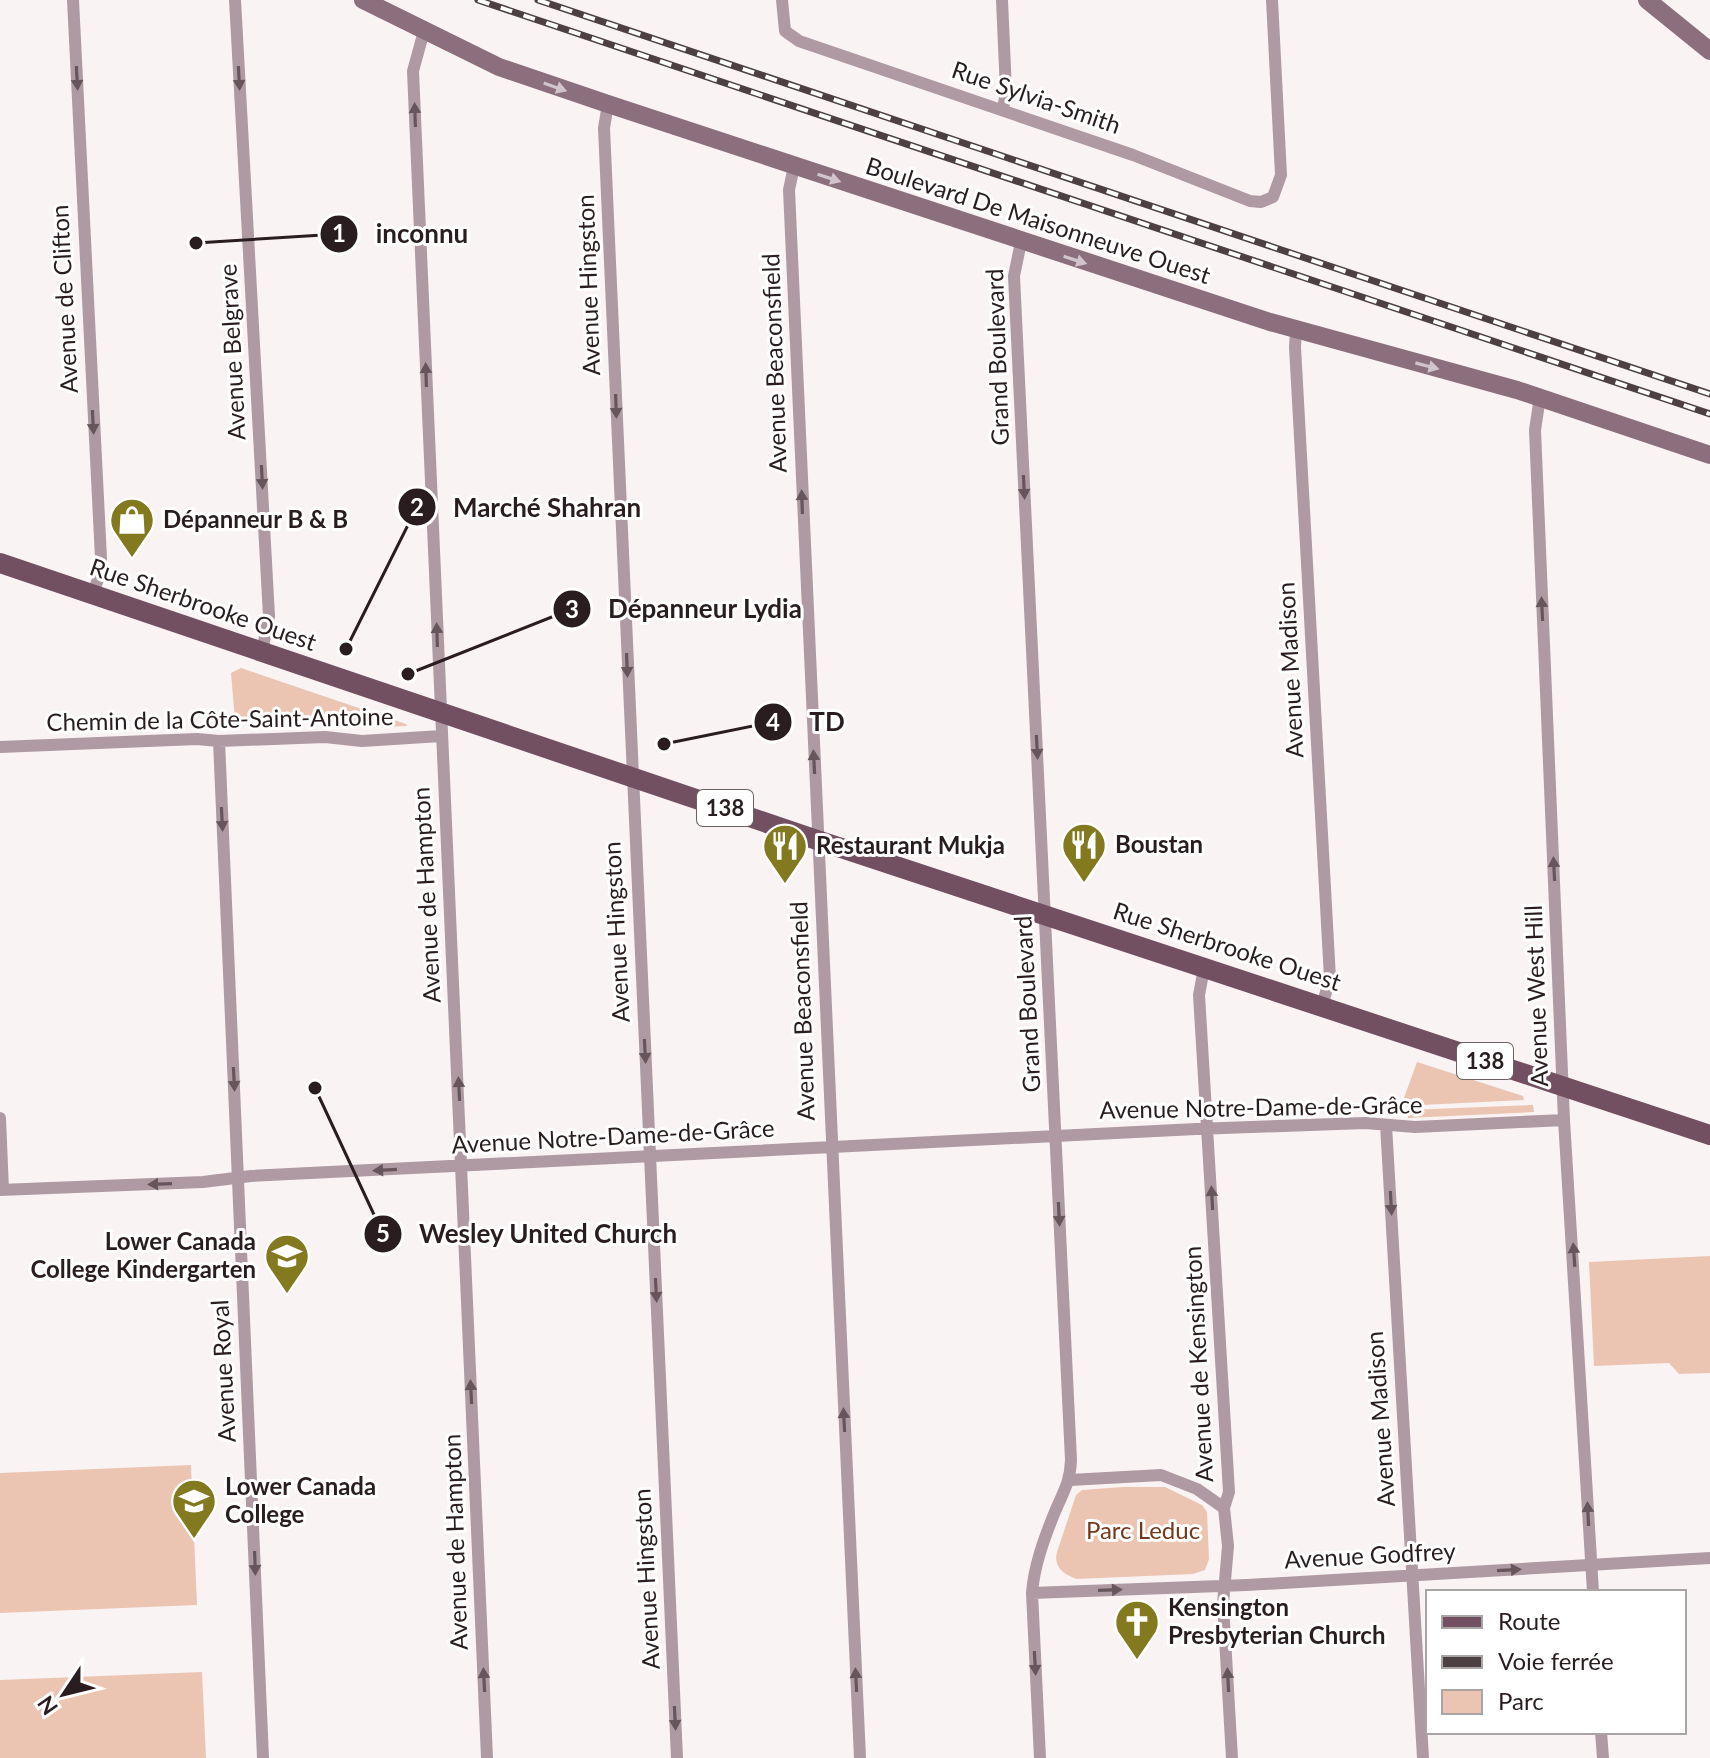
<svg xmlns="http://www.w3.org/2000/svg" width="1710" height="1758" viewBox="0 0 1710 1758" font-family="Lato,sans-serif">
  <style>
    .green { fill: #ecc4b2 }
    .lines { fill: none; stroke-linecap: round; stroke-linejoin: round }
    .street { stroke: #af9aa3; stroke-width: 12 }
    .secondary { stroke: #8c6f7c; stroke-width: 18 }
    .primary { stroke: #735061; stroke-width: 20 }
    .rail-casing { stroke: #4c4042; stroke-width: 7 }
    .rail { stroke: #fff; stroke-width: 4; stroke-dasharray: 12; stroke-linecap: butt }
    .oneway { fill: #66555a }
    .oneway2 { fill: #d1c5cb }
    .labels { text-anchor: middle; stroke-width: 6; stroke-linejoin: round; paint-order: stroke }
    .shield { fill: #fff; stroke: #6a6162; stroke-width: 2 }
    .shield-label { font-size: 22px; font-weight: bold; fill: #2a1d1f }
    .street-label { font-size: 24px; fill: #2a1d1f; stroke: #fff }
    .poi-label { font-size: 24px; font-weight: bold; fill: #2a1d1f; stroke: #fff; text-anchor: start }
    .park-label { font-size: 24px; fill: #73391b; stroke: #fff }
    .leader { fill: none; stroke: #2a1d1f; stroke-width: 3 }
    .callout-dot { fill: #2a1d1f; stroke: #fff; stroke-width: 3 }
    .mark-label { font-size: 24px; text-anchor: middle; font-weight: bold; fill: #fff }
    .callout-label { font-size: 26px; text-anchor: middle; font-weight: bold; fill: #2a1d1f; stroke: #fff; stroke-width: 6; stroke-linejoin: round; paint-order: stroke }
  </style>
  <rect width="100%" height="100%" fill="#faf3f4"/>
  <path class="green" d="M241,668l165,56 1,2 -42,2 -33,-6 -94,1 -3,-3 -4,-47z
    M1417,1062l106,34 1,4 -123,6z
    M1533,1105l1,7 -126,6v-8z
    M1710,1256v117l-31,1 -10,-11 -75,3 -5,-104z
    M191,1465l6,140 -197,8v-140z
    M1123,1487h42l37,18 5,7 2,47 -4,11 -12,4 -116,5c-13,-4 -24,-12 -20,-27l19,-57 6,-5z
    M202,1672l4,86h-206v-78z"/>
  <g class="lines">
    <path class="street" d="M73,0l28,558 -1,15 -7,21
      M235,0l34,616 -7,36
      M782,0l3,31 14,10 334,114 117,46 11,1 12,-5 8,-22 -9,-175
      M1002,0l4,91 -3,19
      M424,31l-11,40 74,1687
      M608,104l-4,24 73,1630
      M794,166l-5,24 71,1568
      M1021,242l-7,34 57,1184c-1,24 -8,32 -17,54 -10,25 -20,52 -22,79l8,165
      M1296,330l-1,17 35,631 -8,28
      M1540,397l-5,33 29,690 29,472
      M219,741l44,1017
      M0,747l197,-8 22,2 106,-4 37,4 79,-5
      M1204,968l-5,27 30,497 -5,16 4,38 -5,58 9,154
      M0,1118l3,72
      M1386,1125l37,633
      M0,1190l203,-8 48,-6 945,-47 169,-6 50,4 149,-7
      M1070,1480l91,-5 36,14 27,19
      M1032,1593l215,-8 463,-27
      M1601,1732l2,26"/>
    <path class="secondary" d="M363,0l136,67 109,37 662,218 247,68 193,65
      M1647,0l63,51"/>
    <path class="primary" d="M0,563l817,277 893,295"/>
    <g class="rail-casing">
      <path id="rail" d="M478,0l1232,414
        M538,0l1172,394"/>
    </g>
    <use href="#rail" class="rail"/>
  </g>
  <defs><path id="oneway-solid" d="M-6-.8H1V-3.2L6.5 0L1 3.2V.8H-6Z" transform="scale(2)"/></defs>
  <g class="oneway">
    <use href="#oneway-solid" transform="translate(77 78) rotate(87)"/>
    <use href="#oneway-solid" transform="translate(239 78) rotate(87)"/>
    <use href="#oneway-solid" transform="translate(415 115) rotate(-92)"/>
    <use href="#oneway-solid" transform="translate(426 375) rotate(-92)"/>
    <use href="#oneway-solid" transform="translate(616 406) rotate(88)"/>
    <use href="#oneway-solid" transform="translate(93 422) rotate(87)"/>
    <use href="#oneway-solid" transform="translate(262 477) rotate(87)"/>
    <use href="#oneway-solid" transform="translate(1024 487) rotate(87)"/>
    <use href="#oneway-solid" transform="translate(802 502) rotate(-92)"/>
    <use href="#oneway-solid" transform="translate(1542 609) rotate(-93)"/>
    <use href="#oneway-solid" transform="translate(437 635) rotate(-92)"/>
    <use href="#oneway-solid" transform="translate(627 665) rotate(88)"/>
    <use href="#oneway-solid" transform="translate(1037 747) rotate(87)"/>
    <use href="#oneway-solid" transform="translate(814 762) rotate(-93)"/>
    <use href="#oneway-solid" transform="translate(222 819) rotate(87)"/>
    <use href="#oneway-solid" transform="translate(1554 869) rotate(-93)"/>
    <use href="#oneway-solid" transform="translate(645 1051) rotate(87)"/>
    <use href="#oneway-solid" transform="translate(234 1079) rotate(87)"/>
    <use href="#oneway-solid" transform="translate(459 1089) rotate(-93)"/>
    <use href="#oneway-solid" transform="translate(385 1170) rotate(177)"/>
    <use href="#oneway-solid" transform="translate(160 1184) rotate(178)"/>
    <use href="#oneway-solid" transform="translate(1212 1198) rotate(-93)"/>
    <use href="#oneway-solid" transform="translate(1391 1203) rotate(87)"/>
    <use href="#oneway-solid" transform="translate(1059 1214) rotate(87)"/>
    <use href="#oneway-solid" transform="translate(1574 1255) rotate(-94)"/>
    <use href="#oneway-solid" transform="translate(656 1290) rotate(87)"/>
    <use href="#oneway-solid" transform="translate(471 1392) rotate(-93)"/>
    <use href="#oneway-solid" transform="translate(844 1420) rotate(-93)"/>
    <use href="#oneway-solid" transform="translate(1588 1514) rotate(-93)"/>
    <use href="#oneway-solid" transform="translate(255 1563) rotate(88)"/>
    <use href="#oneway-solid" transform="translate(1509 1570) rotate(-3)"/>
    <use href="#oneway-solid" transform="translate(1110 1590) rotate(-2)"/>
    <use href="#oneway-solid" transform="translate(1035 1663) rotate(87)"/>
    <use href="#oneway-solid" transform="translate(484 1680) rotate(-93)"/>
    <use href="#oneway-solid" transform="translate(856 1680) rotate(-93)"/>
    <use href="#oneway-solid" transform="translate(1228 1680) rotate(-93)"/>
    <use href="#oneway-solid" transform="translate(675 1718) rotate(87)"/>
  </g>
  <g class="oneway2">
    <use href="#oneway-solid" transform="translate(555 87) rotate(19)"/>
    <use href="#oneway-solid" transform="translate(829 178) rotate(18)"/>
    <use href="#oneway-solid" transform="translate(1075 260) rotate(18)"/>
    <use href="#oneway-solid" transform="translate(1427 366) rotate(15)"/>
  </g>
  <defs>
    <g id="shop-pin" transform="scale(2.3)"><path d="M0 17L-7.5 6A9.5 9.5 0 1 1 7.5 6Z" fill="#83791f" stroke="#fff"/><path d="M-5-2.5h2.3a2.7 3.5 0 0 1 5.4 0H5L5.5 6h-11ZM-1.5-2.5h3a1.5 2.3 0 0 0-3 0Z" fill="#fff"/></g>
    <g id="restaurant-pin" transform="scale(2.3)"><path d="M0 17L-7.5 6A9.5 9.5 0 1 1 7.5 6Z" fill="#83791f" stroke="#fff"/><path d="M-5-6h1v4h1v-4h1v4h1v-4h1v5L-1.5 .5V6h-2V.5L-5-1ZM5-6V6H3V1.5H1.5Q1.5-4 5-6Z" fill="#fff"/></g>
    <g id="school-pin" transform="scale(2.3)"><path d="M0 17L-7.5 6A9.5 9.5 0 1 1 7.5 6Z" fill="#83791f" stroke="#fff"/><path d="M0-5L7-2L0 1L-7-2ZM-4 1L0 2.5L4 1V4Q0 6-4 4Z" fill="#fff"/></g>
    <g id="church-pin" transform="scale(2.3)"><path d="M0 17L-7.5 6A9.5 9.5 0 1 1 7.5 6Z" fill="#83791f" stroke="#fff"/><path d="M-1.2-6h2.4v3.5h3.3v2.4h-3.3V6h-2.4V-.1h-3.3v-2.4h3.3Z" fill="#fff"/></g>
  </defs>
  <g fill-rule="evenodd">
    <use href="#shop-pin" x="132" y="520"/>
    <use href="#restaurant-pin" x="1084" y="845"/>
    <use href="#restaurant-pin" x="785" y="846"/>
    <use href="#school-pin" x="287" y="1256"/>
    <use href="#school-pin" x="194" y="1501"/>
    <use href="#church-pin" x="1137" y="1622"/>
  </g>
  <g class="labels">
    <g class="shield">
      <rect x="697" y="790" width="56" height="36" rx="6"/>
      <rect x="1457" y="1043" width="56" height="36" rx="6"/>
    </g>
    <g class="shield-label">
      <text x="725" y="816">138</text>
      <text x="1485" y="1069">138</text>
    </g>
    <g class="street-label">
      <text transform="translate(1036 98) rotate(19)" y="8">Rue Sylvia-Smith</text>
      <text transform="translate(1038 221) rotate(18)" y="8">Boulevard De Maisonneuve Ouest</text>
      <text transform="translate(589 285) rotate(-92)" y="8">Avenue Hingston</text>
      <text transform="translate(65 299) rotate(-93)" y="8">Avenue de Clifton</text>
      <text transform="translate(233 352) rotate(-93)" y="8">Avenue Belgrave</text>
      <text transform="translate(998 357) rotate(-92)" y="8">Grand Boulevard</text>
      <text transform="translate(775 363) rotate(-92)" y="8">Avenue Beaconsfield</text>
      <text transform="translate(203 605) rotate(19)" y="8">Rue Sherbrooke Ouest</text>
      <text transform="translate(1291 670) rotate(-93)" y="8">Avenue Madison</text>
      <text transform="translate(220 720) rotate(-1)" y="8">Chemin de la Côte-Saint-Antoine</text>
      <text transform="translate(427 895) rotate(-93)" y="8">Avenue de Hampton</text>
      <text transform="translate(617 932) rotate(-93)" y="8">Avenue Hingston</text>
      <text transform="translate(1227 947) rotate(18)" y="8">Rue Sherbrooke Ouest</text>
      <text transform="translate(1537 996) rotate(-92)" y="8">Avenue West Hill</text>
      <text transform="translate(1028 1004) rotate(-93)" y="8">Grand Boulevard</text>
      <text transform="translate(803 1011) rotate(-92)" y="8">Avenue Beaconsfield</text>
      <text transform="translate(1261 1108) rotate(-1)" y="8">Avenue Notre-Dame-de-Grâce</text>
      <text transform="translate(613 1137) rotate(-3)" y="8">Avenue Notre-Dame-de-Grâce</text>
      <text transform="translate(1199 1364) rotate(-93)" y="8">Avenue de Kensington</text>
      <text transform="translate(224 1371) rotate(-93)" y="8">Avenue Royal</text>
      <text transform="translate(1381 1419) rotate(-94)" y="8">Avenue Madison</text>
      <text transform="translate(456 1542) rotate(-92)" y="8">Avenue de Hampton</text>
      <text transform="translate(1370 1556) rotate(-3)" y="8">Avenue Godfrey</text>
      <text transform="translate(647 1579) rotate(-93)" y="8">Avenue Hingston</text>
    </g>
    <g class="poi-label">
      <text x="163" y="528">Dépanneur B &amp; B</text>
      <text x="1115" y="853">Boustan</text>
      <text x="816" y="854">Restaurant Mukja</text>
      <text x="256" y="1250" text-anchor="end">Lower Canada<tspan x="256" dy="28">College Kindergarten</tspan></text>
      <text x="225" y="1495">Lower Canada<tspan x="225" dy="28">College</tspan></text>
      <text x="1168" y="1616">Kensington<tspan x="1168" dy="28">Presbyterian Church</tspan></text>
    </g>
    <g class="park-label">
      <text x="1143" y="1539">Parc Leduc</text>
    </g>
  </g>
  <path class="leader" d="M196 243L339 234M346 649L417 507M408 674L572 609M664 744L773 722M315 1088L383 1234"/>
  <g class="callout-dot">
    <circle cx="196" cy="243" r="8"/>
    <circle cx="346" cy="649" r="8"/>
    <circle cx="408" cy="674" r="8"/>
    <circle cx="664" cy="744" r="8"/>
    <circle cx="315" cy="1088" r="8"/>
    <circle cx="339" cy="234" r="20"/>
    <circle cx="417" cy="507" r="20"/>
    <circle cx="572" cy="609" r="20"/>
    <circle cx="773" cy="722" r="20"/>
    <circle cx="383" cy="1234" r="20"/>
  </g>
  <g class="mark-label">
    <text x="339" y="242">1</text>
    <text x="417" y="516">2</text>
    <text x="572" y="618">3</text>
    <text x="773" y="731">4</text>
    <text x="383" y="1242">5</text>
  </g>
  <g class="callout-label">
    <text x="422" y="243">inconnu</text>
    <text x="547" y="517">Marché Shahran</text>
    <text x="705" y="618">Dépanneur Lydia</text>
    <text x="827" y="731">TD</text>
    <text x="548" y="1243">Wesley United Church</text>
  </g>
  <rect x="1426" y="1590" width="260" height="144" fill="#ffffff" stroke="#aaa5a5" stroke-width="2"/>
  <rect x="1442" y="1616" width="40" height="12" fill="#735061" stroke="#aaa5a5" stroke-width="2"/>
  <text x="1498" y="1630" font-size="24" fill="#2a1d1f">Route</text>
  <rect x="1442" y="1656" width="40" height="12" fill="#4c4042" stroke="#aaa5a5" stroke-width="2"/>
  <text x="1498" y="1670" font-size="24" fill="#2a1d1f">Voie ferrée</text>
  <rect x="1442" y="1690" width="40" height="24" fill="#ecc4b2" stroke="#aaa5a5" stroke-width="2"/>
  <text x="1498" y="1710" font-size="24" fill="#2a1d1f">Parc</text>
  <g transform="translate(64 1694) rotate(235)" stroke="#ffffff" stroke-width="6" paint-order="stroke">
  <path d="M0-6L14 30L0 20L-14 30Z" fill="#2a1d1f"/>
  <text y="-12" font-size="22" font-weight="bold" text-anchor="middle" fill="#2a1d1f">N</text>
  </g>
</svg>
